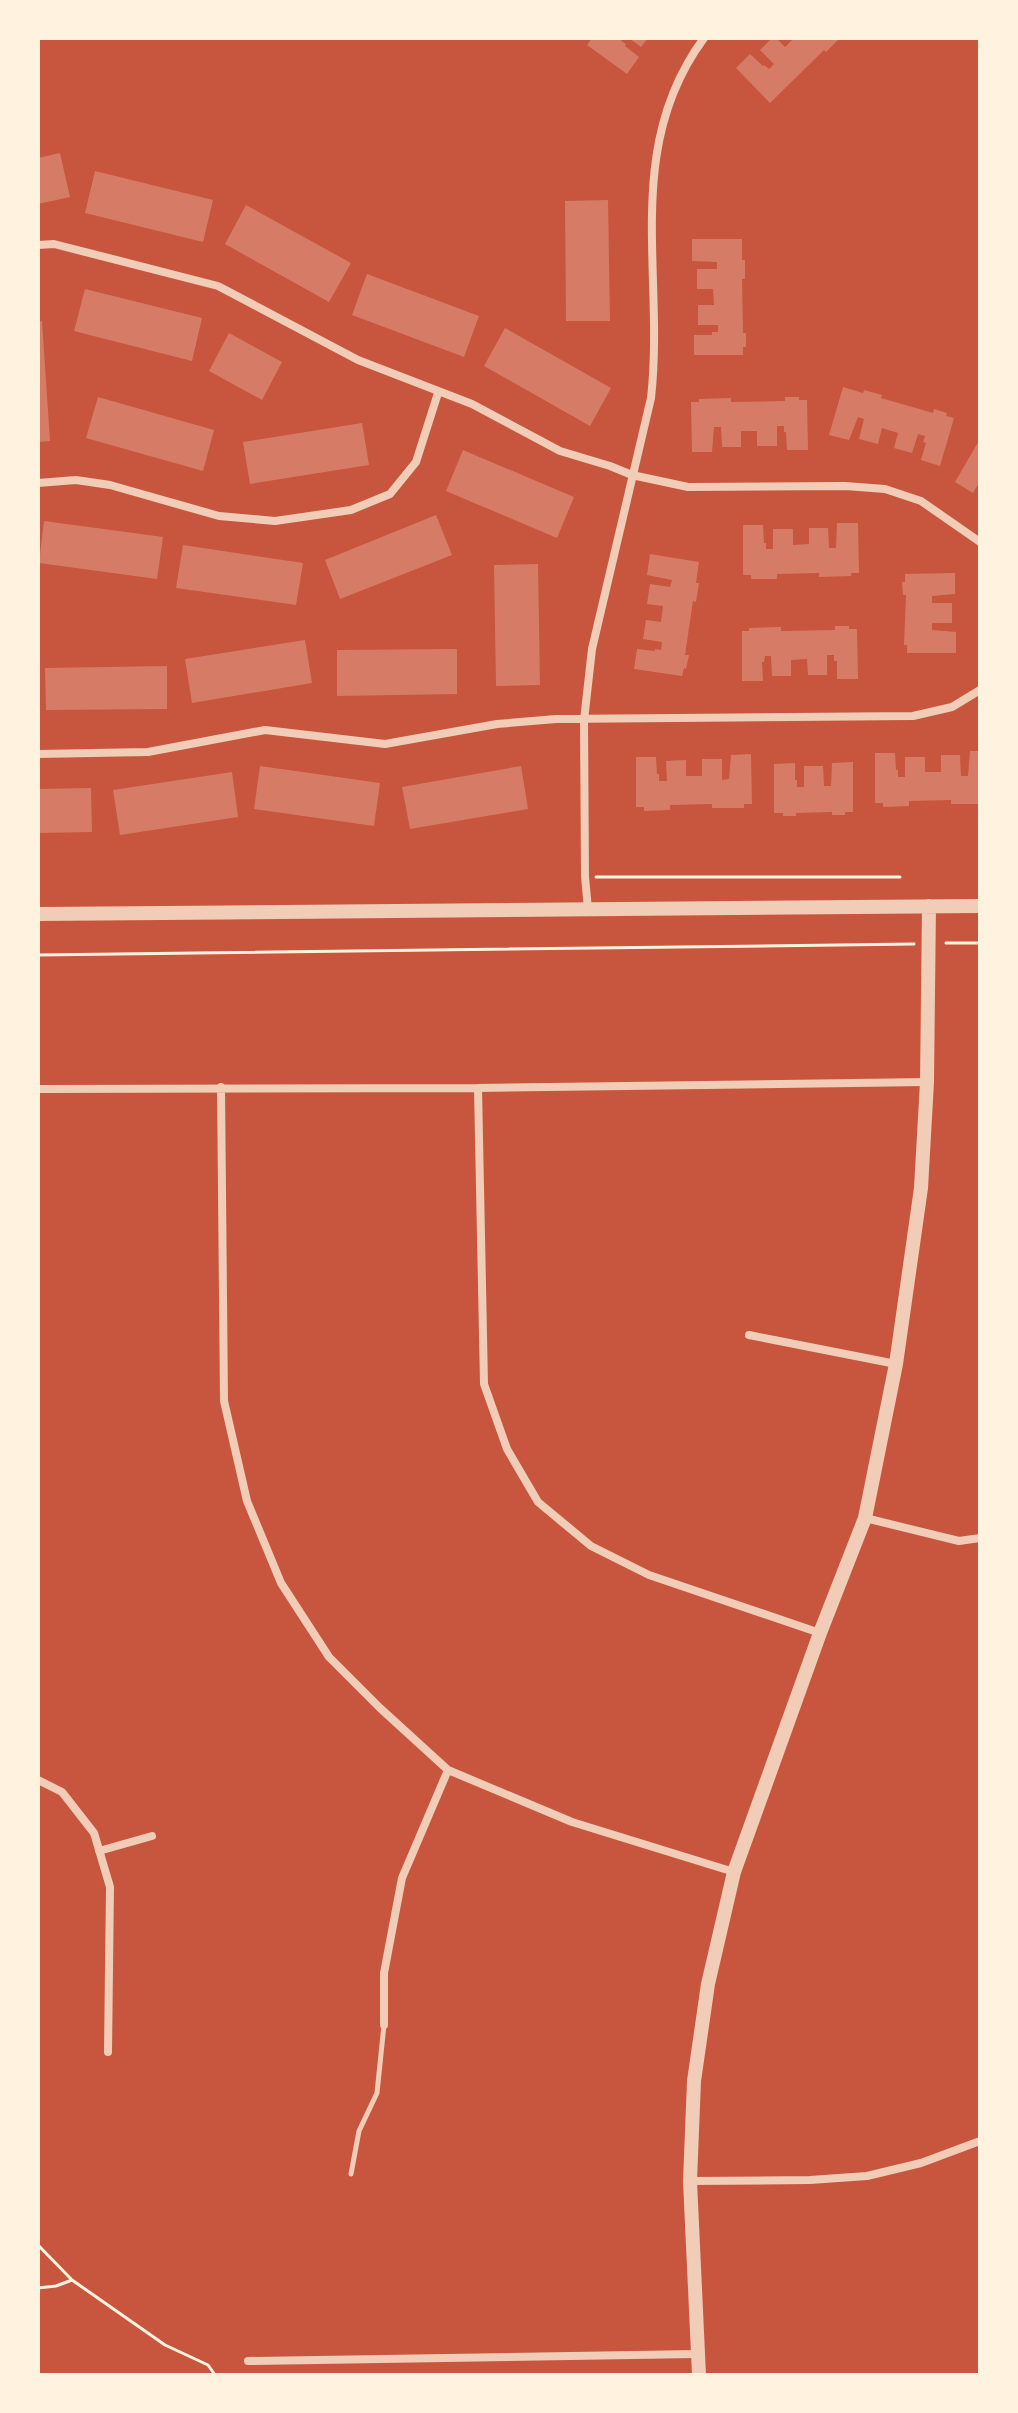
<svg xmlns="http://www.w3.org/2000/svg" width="1018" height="2413" viewBox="0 0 1018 2413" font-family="'Noto Serif',serif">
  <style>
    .building { fill: #d67c66 }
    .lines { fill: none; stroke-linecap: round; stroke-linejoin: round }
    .path { stroke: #fff3e0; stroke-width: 3 }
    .service { stroke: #f1ccb7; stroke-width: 5 }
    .minor { stroke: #f1ccb7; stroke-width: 8 }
    .tertiary { stroke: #f1ccb7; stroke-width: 14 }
  </style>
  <rect width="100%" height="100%" fill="#c8553d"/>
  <path class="building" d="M592,38h30l-1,3 5,3 -1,2 14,11 -12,17 -40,-29z
    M629,38h19l-7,9z
    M772,38h4l9,9 9,-9h46l-14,14 -2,-2 -54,53 -34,-35 14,-14 13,12 1,-1 5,4 5,-5 -14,-14z
    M60,153l10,44 -32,7v-46z
    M95,171l118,29 -10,42 -118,-29z
    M608,200l2,121h-44l-1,-120z
    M246,205l105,58 -22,39 -104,-58z
    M692,239h50v21h3v19h-3l1,54h3v14h-3v8h-49v-20h18v-3h6v-7h-20v-20h16l-1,-16h-16v-20h20v-7l-25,-1z
    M367,274l112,42 -15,41 -112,-42z
    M85,289l117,29 -10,43 -118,-30z
    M42,321l8,120 -12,1v-120z
    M505,328l106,60 -21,38 -106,-60z
    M229,333l53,29 -20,38 -53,-29z
    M843,387l20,6 1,-3 18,5 -1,3 52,15 1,-4 13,4 -1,3 8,2 -14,48 -19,-6 5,-17 -3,-1 2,-6 -7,-2 -6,19 -18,-5 4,-15 -16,-5 -4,16 -19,-5 5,-20 -6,-2 -9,23 -20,-5z
    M98,397l116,33 -11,41 -117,-33z
    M785,397h14v3h8l1,50h-21l-1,-18h-2v-6h-7v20h-20v-15h-16v16h-19l-1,-20h-7l-2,25h-20l-1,-50h8v-3l32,-1v4l54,-1z
    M362,423l7,42 -119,19 -7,-42z
    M980,439v42l-7,12 -18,-11z
    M463,450l111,47 -17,41 -111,-47z
    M436,515l16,40 -112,44 -15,-39z
    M44,521l119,16 -6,42 -118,-16z
    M837,523h21l1,50h-8v3l-32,1v-4l-42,1v5h-26v-4h-8v-50h20l1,18h2v6h7v-20h20v16l16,-1v-16h19l1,20h7z
    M183,545l120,18 -7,42 -120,-17z
    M650,554l49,8 -3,21h3l-3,19 -3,-1 -8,54h4l-3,14 -2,-1 -2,8 -48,-7 3,-20 18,2v-2l6,1 1,-8 -19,-3 3,-19 15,2 2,-16 -16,-2 3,-20 20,3 2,-7 -25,-5z
    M538,564l2,121 -44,1 -2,-121z
    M955,573v21l-23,2v7h20v20h-20v7l24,2v21h-49v-8h-3l2,-50h-3l-1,-13h3v-8z
    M835,626h14v3h8l1,50h-21v-18h-3v-6h-7v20h-19l-1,-16 -16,1v16h-19l-1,-20h-6l-1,6h-2l1,19h-21v-50h7v-3l32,-1v4l54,-1z
    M305,640l7,43 -120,20 -7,-44z
    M457,649v45l-120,2v-46z
    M167,666v43l-121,1 -1,-42z
    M970,751h10v53h-29v-4l-42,1v5l-26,1v-4h-8v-50h20l1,17h2v7h7v-20h20v15h16v-17h19l1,21h7z
    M751,754l1,50h-8v4h-32v-4l-42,1v5l-26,1v-4h-8v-50h20l1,17h2v7h8l-1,-20 20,-1v16h16v-17h20v21l7,-1 2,-24z
    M853,762v50h-8v3h-13v-3l-36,1v3h-13v-3h-9v-49l21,-1v17h2v7h7v-21h19l1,20h7l1,-23z
    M260,766l120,17 -6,43 -120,-17z
    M521,766l7,43 -118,20 -8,-42z
    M232,772l6,45 -118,18 -7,-45z
    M91,788l1,44 -54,1v-44z"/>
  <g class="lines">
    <path class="path" d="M596,877h304
      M946,943h34
      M38,955l876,-11
      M38,2245l34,35 93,65 43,20 7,10
      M38,2288l18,-2 16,-6"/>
    <path class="service" d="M351,2174l8,-43 18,-38 7,-68"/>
    <path class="minor" d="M38,245l16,-1 164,42 140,74 114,44 88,47 50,15 22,9 56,12 157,-1 40,3 36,12 59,41
      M38,483l38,-3 34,5 109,31 56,5 76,-11 39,-16 26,-32 22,-69
      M38,754l110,-2 117,-22 120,14 112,-20 59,-5 357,-3 39,-9 28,-17
      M588,909l-3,-32 -1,-157 8,-71 59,-251c14,-125 -29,-249 53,-360
      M221,1087l3,314 23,100 34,82 48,74 51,51 68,62 124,52 162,50
      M478,1088l6,296 23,65 31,53 53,44 58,29 171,58
      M38,1089l440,-1 449,-6
      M749,1335l147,29
      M865,1518l94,23 21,-3
      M38,1780l24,12 32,41 16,54 -2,165
      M99,1851l53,-15
      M384,2025v-52l18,-95 46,-108
      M690,2181l120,-1 57,-4 54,-13 59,-22
      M248,2361l448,-7"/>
    <path class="tertiary" d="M38,914l942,-8
      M699,2375l-9,-194 4,-100 14,-97 26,-112 86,-239 45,-115 31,-154 25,-176 6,-106 2,-176"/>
  </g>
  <rect width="1018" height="2413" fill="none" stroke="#fff3e0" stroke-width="80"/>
</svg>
